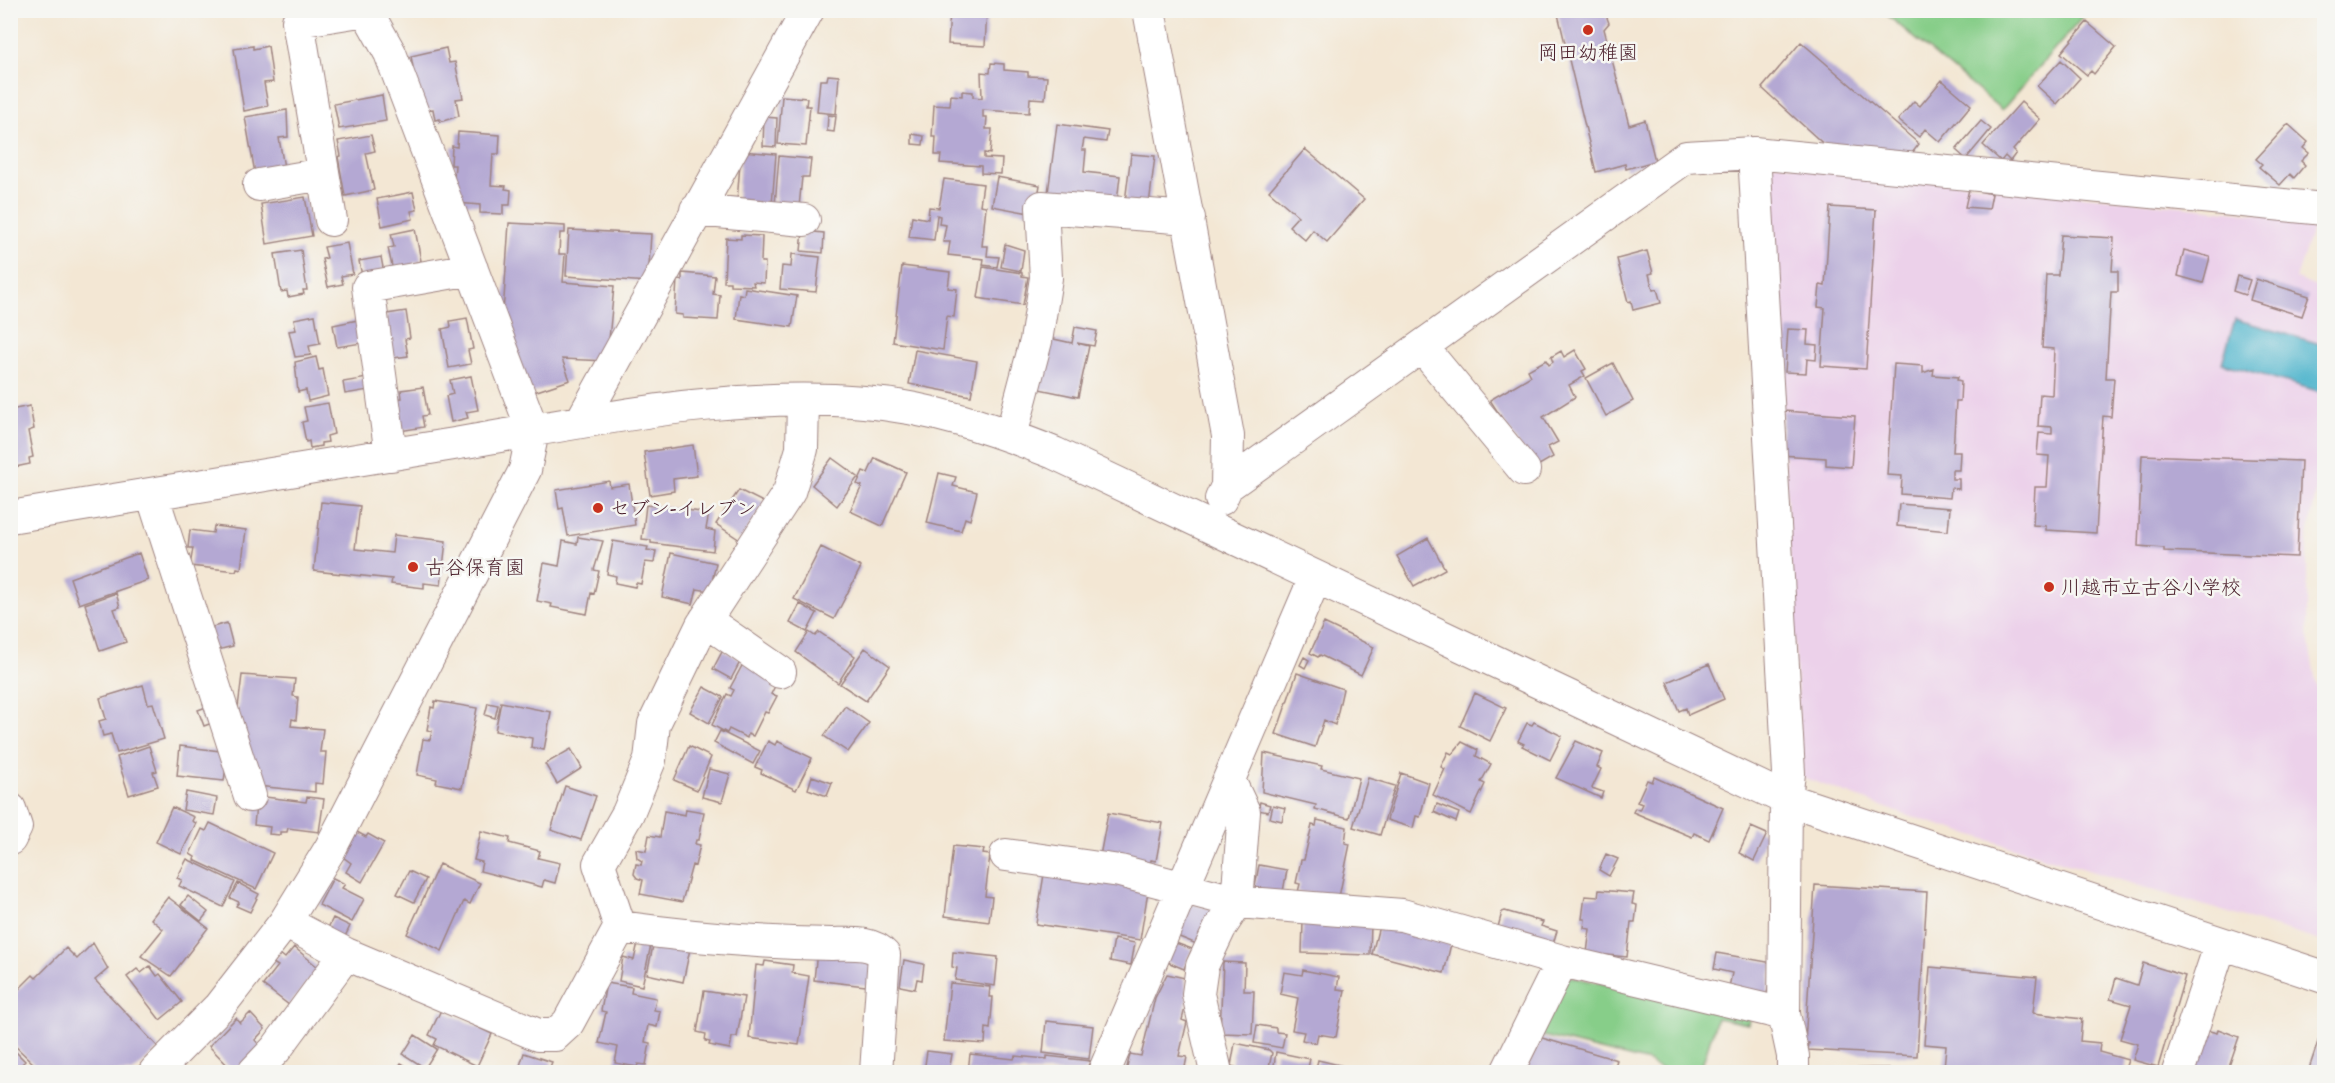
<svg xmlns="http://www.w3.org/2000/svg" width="2335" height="1083" viewBox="0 0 2335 1083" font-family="'Gochi Hand','Klee One',sans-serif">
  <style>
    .built { fill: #ecd1ea }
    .green { fill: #87ce89; stroke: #68765a; stroke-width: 1.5 }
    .water { fill: #4eb4cc; stroke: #4c6a7c; stroke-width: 1.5 }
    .building { fill: #b4a8d3 }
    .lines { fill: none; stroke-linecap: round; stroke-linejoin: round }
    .minor-casing { stroke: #9e8380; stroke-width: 34 }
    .minor { stroke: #fff; stroke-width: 32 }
    .poi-dot { fill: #c8321e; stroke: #f6f6f2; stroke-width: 2 }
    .labels { text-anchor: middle; stroke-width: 5; stroke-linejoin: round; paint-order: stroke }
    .poi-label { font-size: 20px; fill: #4a1f2b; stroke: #f6f6f2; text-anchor: start }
  </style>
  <rect width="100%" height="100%" fill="#f6f6f2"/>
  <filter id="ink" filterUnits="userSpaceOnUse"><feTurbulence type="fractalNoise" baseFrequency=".0167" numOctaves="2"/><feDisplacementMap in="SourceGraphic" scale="12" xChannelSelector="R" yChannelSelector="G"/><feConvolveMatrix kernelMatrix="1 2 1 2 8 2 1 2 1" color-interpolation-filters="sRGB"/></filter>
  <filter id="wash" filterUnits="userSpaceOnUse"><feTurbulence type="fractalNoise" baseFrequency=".008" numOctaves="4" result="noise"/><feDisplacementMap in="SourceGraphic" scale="24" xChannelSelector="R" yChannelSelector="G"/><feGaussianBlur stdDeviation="1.35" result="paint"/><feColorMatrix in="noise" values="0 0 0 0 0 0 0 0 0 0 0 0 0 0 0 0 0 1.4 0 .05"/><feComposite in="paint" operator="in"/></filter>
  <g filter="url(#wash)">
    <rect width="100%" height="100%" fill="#f3e7d4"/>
    <path class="built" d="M1768,163l547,57 -19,59 28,11v160l-17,91v93l17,91v217l-421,-128 -101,-37z"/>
    <path class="green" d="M1882,11h206l-86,99z
      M1567,976l183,39 -2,9 -31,-6 -17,54c-17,0 -38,2 -51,-10l-110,-27z"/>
    <path class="water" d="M2235,319l89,26v48l-102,-30z"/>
    <g id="blocks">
      <path class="building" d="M198,10h29v2l-28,5z
        M950,10h37l-2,36 -37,-2z
        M1557,10h47l5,13 -5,6 25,96 16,-5 10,41 -29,8 -1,-5 -29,8z
        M2087,22l29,25 -22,27 -3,-3 -4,4 -26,-22z
        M1801,42l118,102 -10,13 -81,-9 -66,-60z
        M253,46v3l15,-3 5,36 -9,1 4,23 -24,5 -10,-62z
        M446,48l3,15 6,-1 8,36 -7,1 3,17 -19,6v-3l-5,1 -2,-11 -9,1 -15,-43h4l-2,-11z
        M2061,60l19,18 -23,26 -20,-18z
        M991,63l13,1v6l24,2v4l19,1 -2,22 -15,-1 -1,15 -46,-3v7h4l-1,12h6l-2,25 -6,-1v5l18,1 -1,15 -20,-1v-7l-41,-3 1,-8h-6l1,-18h-4l2,-32 16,1 1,-11 11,1v-5l11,1v5l9,1 -1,-26 9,1z
        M828,75l11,1 -3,38 -19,-2 3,-32h7z
        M1942,80l29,25 -31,37 -15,-13 -6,8 -21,-17 16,-19 6,5z
        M382,95l4,26 -47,8 -5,-25z
        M782,96l25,2 -1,8h4l-4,40 -28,-2z
        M2021,102l19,17 -27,31 3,3 -6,8 -5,-5 -4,5 -18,-16z
        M287,110l1,27 -9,1 6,36 -29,5 -11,-62z
        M828,115l8,1 -2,16 -7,-1z
        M764,117l13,1 -1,29 -13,-1z
        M1981,121l10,8 -25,30 -10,-9z
        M1057,124l51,7 -2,11 -22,-3 -2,11h4l-2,22 36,4 -3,26 -69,-9z
        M2288,124l20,18 -5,6 6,5 -8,8 4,4 -11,13 -4,-4 -10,11 -21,-18 3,-3 -6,-5z
        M458,132l42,3 -1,19h-6l-2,31 15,1 -1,3 6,1 -1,15h-7v9l-23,-1v-8l-23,-2 -4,-12 2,-26h-4l1,-19 5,1z
        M912,134l12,2 -1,9 -11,-1z
        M371,135l4,16 -9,2 8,37 -29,6 -7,-39 3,-1 -3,-15z
        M1305,149l59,50 -37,43 -14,-12 -8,10 -16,-14 9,-10 -29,-25z
        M741,151l35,3 -4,51 -35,-3z
        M1131,154l24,2 -6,49 -24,-3z
        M779,156l32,3 -2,18h-7l-3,30 -24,-2z
        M997,177l43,8 -5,29 -43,-8z
        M944,179l39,5 -3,21 6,1 -4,40h6l-1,10 12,1 -2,10 -14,-2 1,-6 -36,-4 2,-13h-7l3,-17 -7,-1 1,-8 -3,-1 -3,25 -25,-3 3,-21 16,3 1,-12 10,1z
        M1969,189l23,5 -3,15 -24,-2z
        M413,192l4,18 -6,1 2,8 -31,7 -5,-27z
        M305,197l7,39 -45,8 -6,-40z
        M1830,207l46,3 -10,159 -45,-3 4,-58 -7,-1 2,-22 5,1z
        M509,223l56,3v7h-5l-1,21h6l-2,28 51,4 -7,75 -45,-2 8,21 -42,14 -26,-65z
        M415,229l6,32 -8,2 2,8h-22l-5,-23 6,-1 -3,-13z
        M569,230l82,4 -3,48 -82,-6z
        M803,231l21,2 -1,20 -22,-2z
        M741,235l21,1 -1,26h4l-1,21 -11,-1 1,4 -24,-1v-3h-6l2,-44 15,1z
        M2061,235l53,3 -2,33h6v21h-7l-5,86h8l-3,39 -8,-1 -7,117 -50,-3v-4l-13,-1 2,-38h12l2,-31 -12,-1 2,-22 13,1v-7l-14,-1 2,-32 12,1 2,-46 -12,-1 4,-73h12z
        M347,243l6,31 -12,2 2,8 -15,3 -6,-28 5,-1 -3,-11z
        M1005,244l19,6 -3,21 -20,-4z
        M301,250l6,40h-4l1,4 -16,3 -1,-6 -6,1 -6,-38z
        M2184,250l26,7 -7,26 -25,-7z
        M1647,251l6,22 -4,1 4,16 4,-1 4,14 -28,7 -2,-9 -3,1 -11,-43z
        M792,254l28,3 -4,35 -36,-3 2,-23 9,1z
        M381,257l4,21 -22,3 -4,-20z
        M902,266l48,6 -2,16 9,1 -3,28 -7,-1 -4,34 -50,-8z
        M983,267l39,6v3l6,1 -5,28 -45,-7z
        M682,273l33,3 -2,18 7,1 -2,25 -35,-2v-3l-8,-1 2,-35 5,1z
        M2237,276l13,4 -5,15 -12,-4z
        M2256,279l53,17 -7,20 -52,-16z
        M745,288l52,8 -5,31 -56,-8 3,-25 5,1z
        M406,311l4,27 -5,1 3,17 -22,3 1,-45z
        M315,315l5,29 -11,2 2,9 -16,2 -6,-26 7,-1 -2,-11z
        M467,318l6,31 -5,1 3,14 -22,4 -7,-39 9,-2 -1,-6z
        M358,320l4,23 -25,4 -4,-22z
        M1075,327l22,4 -3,15 -17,-3 12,3 -11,51 -39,-8 10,-51 23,5z
        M1788,329l20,1 -1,14 10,1 -1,15 -9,-1 -1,14 -21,-1z
        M915,350l62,11 -6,35 -62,-12z
        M1575,350l11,19 -4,2 3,5 -16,9 6,12 -32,20 15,25 -10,5 5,10 -19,11 -44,-68 41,-24 -3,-6 18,-10 3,5 4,-3 -2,-5 10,-6 3,6z
        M316,357l3,13 4,-1 5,27 -20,5 -2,-11 -8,2 -3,-30z
        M1613,363l20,38 -27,15 -20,-38z
        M1894,364l29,2v7l11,-4 -1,6 25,2 -1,3 4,1 -1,20h-4l-3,51h7l-1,18h-7v9h7v10l-8,-1 -1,10 -49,-4 1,-18 -15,-1z
        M471,376l7,34 -12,2 2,6 -17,4 -5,-26 7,-2 -3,-14z
        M367,378l2,12 -24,4 -2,-12z
        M423,387l5,28 -6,1 2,11 -24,4 -5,-32 7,-1 -1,-8z
        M328,403l6,31 -7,2 1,6 -7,1v3l-11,2 -1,-7 -3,1 -4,-20 5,-1 -3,-14z
        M30,406l4,23 -6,2 5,26 -4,1 1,6 -20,4v-58z
        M1783,411l72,5 -4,51 -25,-2v-7l-46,-3z
        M693,445l4,31 -24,3 1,12 -24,4 -6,-43z
        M2142,455l159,6 -4,96 -133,-6v-3l-26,-2z
        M832,458l26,19 -21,29 -25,-21z
        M875,458l31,14 -24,54 -32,-15 12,-25 -5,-2 6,-13 5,2z
        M939,473l17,4 -3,9 24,6 -7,28 -5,-2 -4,13 -34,-8z
        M609,481l1,6 19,-3 6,41 -67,11 -5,-28 -4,1 -3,-19z
        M739,490l26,13 -25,37 -24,-16z
        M321,502l39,4 -5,43 37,4 2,-18 52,6 -5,44 -17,-2v5l-33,-4 1,-5 -78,-8z
        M1899,504l51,4 -2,23 -51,-5z
        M646,505l63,8 -3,16 9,2 -2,20 -62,-8v-3l-9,-1z
        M214,526l32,4 -5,39 -4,-1 -1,3 -46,-5 3,-18h-5l2,-18 23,3z
        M578,537l25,4 -9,29 5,1 -5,23 -3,-1 -4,21 -36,-7 1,-3 -15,-3 7,-38 15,3 4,-25 14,3z
        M1428,538l17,31 -31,17 -17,-30z
        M613,541l35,6 -1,3 9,1 -2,12 -9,-1 -4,22 -5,-1 -1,4 -20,-4 1,-7 -9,-2z
        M821,547l40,20 -27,52 -40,-20z
        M139,553l9,27 -69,24 -9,-26z
        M671,553l45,10 -6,28 -13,-2 -4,15 -31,-7z
        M116,593l4,14 -6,2 12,33 -26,9 -15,-47z
        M800,604l17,9 -10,19 -17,-9z
        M227,623l6,23 -19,5 -5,-23z
        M1324,623l50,24 -13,28 -41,-20 -2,2 -8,-4z
        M809,632l6,4 4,-4 36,24 -17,27 -42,-31z
        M865,648l25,18 -24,35 -26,-17z
        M723,650l18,10 -10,19 -18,-10z
        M1304,657l5,3 -4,8 -5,-3z
        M744,662l32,22 -5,10 6,2 -9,17 -3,-1 -12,24 -5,-2 -1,4 -18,-9 -2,4 -15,-8 15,-31 4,2 3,-6 -4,-2z
        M1709,664l15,35 -36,16 -2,-7 -7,3 -12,-29z
        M1297,673l46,16 -8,36 -11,-5 -9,27 -39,-13z
        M242,675l53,4 -2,17 5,1 -2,23 -4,-1 -1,7 32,3 -3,23h6l-3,32 -8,-1v9l-58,-6 -21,-62z
        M143,685l5,19 5,-1 11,36 -47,14 -6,-19 -8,2 -4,-15 7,-2 -6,-21z
        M704,687l19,10 -14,26 -19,-11z
        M1475,693l31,15 -16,33 -30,-15z
        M435,701l42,7 -15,80 -26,-5 1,-4 -20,-4 6,-36 7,1 2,-9 -5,-1 4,-23 3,1z
        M501,702l50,10 -7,38 -13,-3 1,-9 -37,-7z
        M488,703l10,2 -3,13 -10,-3z
        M214,704l6,16 -16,6 -6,-16z
        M845,706l24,17 -21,29 -24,-16z
        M1534,722l28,14 -12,24 -28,-14 2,-2 -6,-3 9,-18 5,2z
        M720,731l40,20 -7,13 -39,-21z
        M768,741l7,4 2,-4 35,17 -16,32 -35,-17 1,-3 -7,-3z
        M1576,741l27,12 -6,14 4,2 -9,19 11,4 -2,6 -45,-20z
        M1462,742l16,8 -2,6 15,8 -10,18 4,2 -14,30 -38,-19 12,-26 -4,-2 7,-15 4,2z
        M149,746l8,25 -4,1 5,14 -29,9 -12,-38z
        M180,746l48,6 -4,29 -47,-5z
        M689,746l22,11 -14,33 -23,-10z
        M571,749l11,19 -25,16 -12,-20z
        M1264,753l58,13 -1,3 38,9 -10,40 -34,-9 1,-4 -54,-13z
        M709,769l21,5 -8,28 -20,-5z
        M1401,773l28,10 -9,34 -4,-1 -3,12 -26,-8z
        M812,776l20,7 -5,13 -19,-7z
        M1654,777l69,31 -14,32 -15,-7 -2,4 -59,-25 2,-4 4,2 3,-6 -5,-2 10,-22 5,2z
        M1368,778l27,8 -15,49 -27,-8z
        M565,786l31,10 -15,44 -30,-10z
        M186,792l31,6 -3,17 -31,-5z
        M257,796l49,6 1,-5 17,2 -5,33 -31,-4 -1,4h-7v3l-11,-1 1,-7 -16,-2z
        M1260,802l10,3 -2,7 -10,-2z
        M1437,804l22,9 -3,9 -22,-10z
        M1273,805l12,3 -3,13 -12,-3z
        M172,807l22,10 -2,4 4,2 -15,31 -25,-12z
        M686,809l18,3 -5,28h-3l-1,4 5,1 -5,21 -3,-1 -10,37 -42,-8 3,-14 -6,-2 -3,-4 2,-10 5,1 1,-4 -5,-3 -1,-9 10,2 3,-16 11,2 4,-26 21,4z
        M1108,813l55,10 -7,38 -5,-1 -1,4 -50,-8z
        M1317,820l30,7 -2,16 5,1 -11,53 -41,-5 2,-8 -4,-1 5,-23h3l8,-35 4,1z
        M210,823l63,30 -17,36 -62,-29 1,-3 -5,-3 12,-25 4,2z
        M1751,827l16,7 -13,27 -15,-8z
        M481,831l29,7 -1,5 31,8 -2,7 22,5 -5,20 -11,-3 -2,7 -62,-16 2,-9 -8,-2z
        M357,832l9,5 2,-3 16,9 -22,39 -16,-10 5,-9 -8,-6z
        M953,846l31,3 -1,5 7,1 -5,41 7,1 -3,25 -44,-6z
        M1606,854l12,5 -9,17 -10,-6z
        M187,859l48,23 -12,25 -44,-21 3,-6 -5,-2z
        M439,864l41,19 -10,21 -6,-3 -22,50 -35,-17z
        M1259,865l28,5 -5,27 -28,-5z
        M1045,868l104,17 -9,55 -104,-16z
        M409,871l17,8 -12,23 -17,-8z
        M333,878l12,6 -3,4 22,11 -12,23 -33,-17z
        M238,883l21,11 -9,18 -14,-6 3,-4 -9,-4z
        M1815,885l112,7 -10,164 -109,-6 1,-7h-4z
        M1599,890l35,3 -2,11 5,1 -2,17h-4l-4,35 -40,-4 3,-24 -6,-1 1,-9h-3l3,-23 13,1z
        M188,896l20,16 -7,9 -20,-16z
        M168,897l40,31 -37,48 -30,-20 22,-27 -12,-10z
        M1191,904l22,5 -14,36 -22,-9z
        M1505,911l38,11 -2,4 16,5 -5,16 -55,-16 5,-19z
        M333,918l17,8 -8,17 -17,-9z
        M1303,921l68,3 -1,31 -68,-2z
        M1379,926l72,18 -7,29 -72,-19z
        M639,938l13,2 -10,46 -23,-5 4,-24 11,3z
        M1114,939l21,4 -4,22 -21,-4z
        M654,941l36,8 -7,33 -36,-8z
        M1173,942l19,7 -8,20 -19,-8z
        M93,943l15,26 -13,11 64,68 -26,24h-102l6,-5 -26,-25 2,-2 -3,-3v-39l23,-23 3,3 30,-30 11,11z
        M294,947l25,21 -30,37 -26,-20 15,-19 -5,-3 7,-9 5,4z
        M817,951l59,7 -2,29 -60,-7z
        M953,952l45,5 -3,29 -40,-6 2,-12 -5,-1z
        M1717,953l56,10 -7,36 -38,-7 4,-19 -18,-4z
        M904,960l20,4 -2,16 -5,-1 -2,10 -15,-3z
        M765,961l28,4 -1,8 17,3 -10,69 -50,-7 7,-73 8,1z
        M1223,962l22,1 -1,28h10l-2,43 -32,-1z
        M2143,963l42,13 -27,91 -25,-7 5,-16 -18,-5 11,-34 -21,-6 6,-21 21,7z
        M150,966l7,10 3,-2 22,28 -22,18 -33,-43 10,-8 4,4z
        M1930,967l107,10 -4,36 49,6 -2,22 20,2 -1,9 29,8 -3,9 10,3h-179l1,-2 -13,-2 2,-22 -22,-2z
        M1303,970l36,7 -2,12 8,1 -9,47 -18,-3 -2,9 -14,-3 2,-8 -12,-2 6,-32 -18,-4 4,-22 18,3z
        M1167,974l18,4 2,22 -5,20 5,2 -8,34 8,1 -2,10 19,5h-78l4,-18 11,2 14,-58z
        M606,983l26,4 -1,6 25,5 -2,12 6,1 -3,16 -9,-2 -3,17 5,1 -4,22 -8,-1 -1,3 -22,-4 3,-16 -19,-4 7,-31 -5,-1z
        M950,983l40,4 -1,10h4l-3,32 -4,-1 -1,16 -41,-3z
        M704,991l40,6 -7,40h-5l-2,12 -21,-4 1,-3 -5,-1 1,-7 -9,-2z
        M441,1010l51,24 -15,32 -43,-21 3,-6 -8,-4z
        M250,1013l15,16 -10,11 7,8 -21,21 -4,-3 -5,4 -23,-24 27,-28 4,5z
        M1046,1021l47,5 -4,33 -46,-6z
        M1257,1025l19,3v4l9,1 -3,15 -28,-5z
        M2218,1029l21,8 -12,35h-35l14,-42 11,3z
        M415,1035l22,14 -12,19 -22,-14z
        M2320,1036l4,1v35h-16z
        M1542,1038l75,22 -4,12h-88z
        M1235,1043l34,7 3,3 -4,19h-34l1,-5 -4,-1z
        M10,1046l15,15 -11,11h-4z
        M927,1051l25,3 -3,18h-25z
        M1276,1052l34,7 -3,13h-34z
        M524,1053l28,9 -4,10h-30z
        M970,1054l44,5 1,-3 32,3v-3l43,5 -4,11h-118z
        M1318,1060l30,7 -1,5h-32z
        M401,1063l15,9h-21z
        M1873,1068h16v4h-72v-2z"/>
    </g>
  </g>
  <g filter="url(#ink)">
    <use href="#blocks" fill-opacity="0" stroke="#9e8380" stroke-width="1.5"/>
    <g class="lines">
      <g class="minor-casing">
        <path id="minor" d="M1149,10l79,426 -1,50 -6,13
          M1754,153l35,620 -3,26 -2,215 9,42v16
          M259,185l64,-11
          M696,210l108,10
          M331,220l-33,-199 68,-11
          M1422,347l102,123
          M581,422l227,-412
          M1011,436l25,-95 10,-63 -4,-71 147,11
          M391,455l-23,-168 104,-18
          M1227,486l459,-329 68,-4 570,56
          M152,494l98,302
          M10,517c142,-24 284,-47 426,-70 142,-23 284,-57 428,-45 66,5 130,27 190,51l732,346 538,178
          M705,620l75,52
          M10,809l6,18 -6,12
          M1006,855l114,16 117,31 165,13 160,46
          M285,922l61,32 192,81h17l13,-12 52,-96 -21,-63 29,-51 22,-53 4,-36 48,-99 87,-133 13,-43 1,-48
          M620,927c72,10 140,16 212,17 18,0 40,-3 52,11l-8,117
          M155,1072l64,-65 66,-85 45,-73 195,-379 8,-39 -143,-378 -24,-43
          M254,1072l22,-23 70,-95
          M1104,1072l211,-494
          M1216,1072l-18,-78 4,-28 18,-38 17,-26 7,-90 -15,-32
          M1507,1072l55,-111 222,53
          M2178,1072l43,-129"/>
      </g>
      <use href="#minor" class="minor"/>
    </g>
  </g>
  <g class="poi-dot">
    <circle cx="1588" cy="30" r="6"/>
    <circle cx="598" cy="508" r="6"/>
    <circle cx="413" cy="567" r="6"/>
    <circle cx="2049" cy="587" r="6"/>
  </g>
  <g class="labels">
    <g class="poi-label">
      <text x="1588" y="59" text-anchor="middle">岡田幼稚園</text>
      <text x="610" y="515">セブン-イレブン</text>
      <text x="425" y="574">古谷保育園</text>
      <text x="2061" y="594">川越市立古谷小学校</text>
    </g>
  </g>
  <rect width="2335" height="1083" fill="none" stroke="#f6f6f2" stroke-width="36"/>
</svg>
